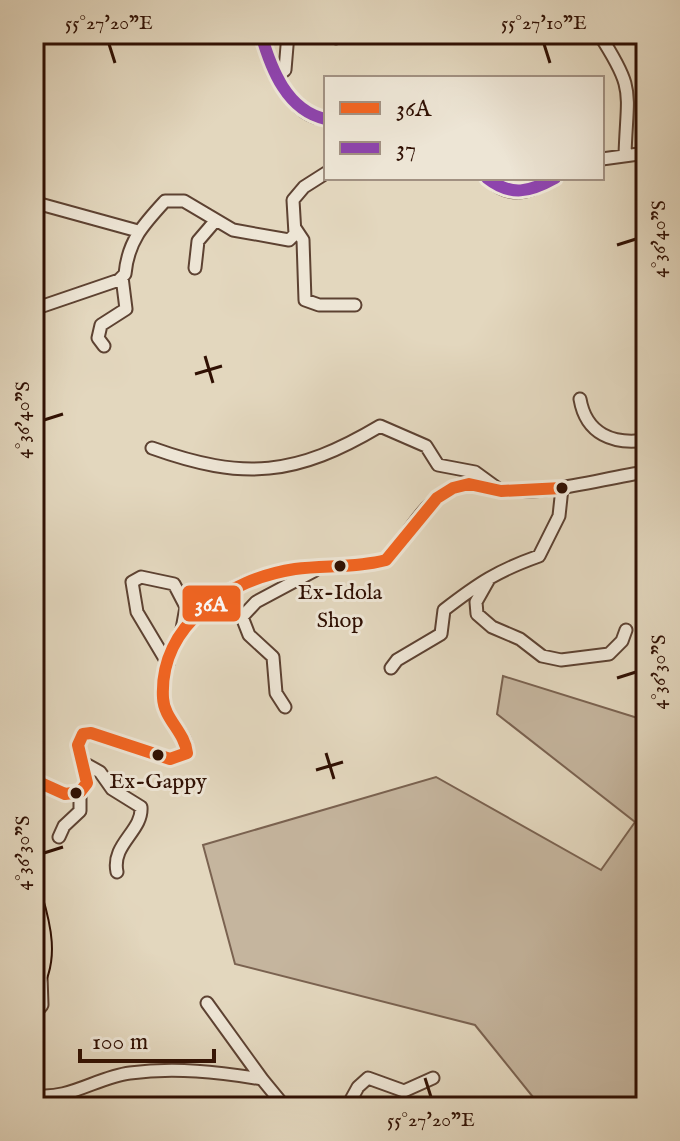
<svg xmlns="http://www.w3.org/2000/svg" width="680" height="1141" viewBox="0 0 680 1141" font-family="'IM FELL English',serif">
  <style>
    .green { fill: #c5b59e; stroke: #7a6250; stroke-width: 2 }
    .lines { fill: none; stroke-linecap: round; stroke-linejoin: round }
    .minor-casing { stroke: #5d4232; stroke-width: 15 }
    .major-casing { stroke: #301003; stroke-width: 18 }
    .minor { stroke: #ede5d5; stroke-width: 11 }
    .major { stroke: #e3d7be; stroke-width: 14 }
    .bus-1-casing { stroke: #ede5d5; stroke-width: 18 }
    .bus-2-casing { stroke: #ede5d5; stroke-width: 18 }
    .bus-1 { stroke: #f26522; stroke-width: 12 }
    .bus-2 { stroke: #8e44ad; stroke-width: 12 }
    .ticks { fill: none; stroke: #301003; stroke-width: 3 }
    .bus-dot { fill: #301003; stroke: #ede5d5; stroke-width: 3 }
    .labels { text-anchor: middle; stroke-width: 6; stroke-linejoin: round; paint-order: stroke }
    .bus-label { font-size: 22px; fill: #301003; stroke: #ede5d5 }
    .line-badge { stroke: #ede5d5; stroke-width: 3 }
    .badge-label { font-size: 22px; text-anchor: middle; font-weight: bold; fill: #fff }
    .neatline { fill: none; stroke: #301003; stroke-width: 3 }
    .ticks-label { font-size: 20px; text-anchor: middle; fill: #301003 }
  </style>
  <rect width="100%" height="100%" fill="#e3d7be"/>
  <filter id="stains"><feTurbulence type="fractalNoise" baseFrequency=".0025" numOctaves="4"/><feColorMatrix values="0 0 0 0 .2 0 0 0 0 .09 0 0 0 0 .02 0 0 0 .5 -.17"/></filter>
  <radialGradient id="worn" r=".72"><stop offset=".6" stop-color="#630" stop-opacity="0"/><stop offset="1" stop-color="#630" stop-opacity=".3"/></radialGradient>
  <path class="green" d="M503,676l141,44 2,-5v392h-116l3,-10 -58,-72 -240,-61 -32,-119 233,-68 165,93 34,-48 -138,-108z"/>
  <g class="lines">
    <g class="minor-casing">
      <path id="minor" d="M261,34c7,29 30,85 65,85
        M324,34l12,4 11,-4
        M367,34h34
        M599,34c37,57 28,56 26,121
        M279,75l6,-5 3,-36
        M602,159l44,-6
        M487,178c24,23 43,14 68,0
        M40,204l98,27
        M295,228l8,12 2,60 14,5h36
        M195,268l3,-27 18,-21
        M34,309l85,-29 6,-6c3,-33 18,-49 40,-73h19l49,29 56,10 6,-6 -2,-34 11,-13 22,-14
        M104,346l-6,-8 3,-13 25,-16 -4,-32
        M580,399c6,35 33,46 66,41
        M152,448c92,33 144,28 228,-22l46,20 12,19 37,7 22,16
        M489,579l-13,23 1,12 15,13 28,12 22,17 19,4 48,-6 13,-13 4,-11
        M168,664l-31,-52 -5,-30 9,-5 33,7 12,23 -4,22
        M391,668l6,-8 44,-26 3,-24c35,-27 53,-39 95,-54l20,-40 3,-28
        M285,707l-9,-14 -3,-36 -24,-22 -7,-18 14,-15 58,-31
        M82,762l18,10 12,17 29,18c2,24 -30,37 -24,65
        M34,780l31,14 15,-2 7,-9 -9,-38 5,-11 8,-1 79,26 17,-6c1,-20 -19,-30 -23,-49 -2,-8 0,-22 1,-30 8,-62 74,-98 130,-105 23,-3 72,-2 91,-9 21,-23 37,-58 66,-72 17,-8 31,1 48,3 48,4 99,-12 146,-19
        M59,837l5,-11 16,-15v-19
        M207,1003l55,76
        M34,1015l8,-10 -1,-29
        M34,1095c34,6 63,-18 96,-22 45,-6 88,-1 132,6l23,28
        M347,1107l11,-20 10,-9 36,13 29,-13"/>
    </g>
    <g class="major-casing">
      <path id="major" d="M34,896c9,30 17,63 0,91"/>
    </g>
    <use href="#minor" class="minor"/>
    <use href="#major" class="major"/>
    <g class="bus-1-casing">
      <path id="bus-1" d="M34,780l31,14 15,-2 7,-9 -9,-38 5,-11 8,-1 79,26 17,-6c-2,-21 -23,-34 -24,-55 -4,-74 66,-119 132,-129 30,-4 61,-1 91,-9l51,-62 16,-10 16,-4 32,7 61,-3"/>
    </g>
    <g class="bus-2-casing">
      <path id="bus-2" d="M261,34c10,35 26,77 65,85
        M487,178c24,19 43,14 68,0"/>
    </g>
    <use href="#bus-1" class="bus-1"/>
    <use href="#bus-2" class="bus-2"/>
  </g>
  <path class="ticks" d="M109,44l6,19M544,44l6,19M617,245l19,-6M205,356l8,27M195,374l27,-8M44,420l19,-6M617,678l19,-6M326,753l8,26M316,770l27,-8M44,853l19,-6M425,1078l6,19"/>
  <g class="bus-dot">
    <circle cx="562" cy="488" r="7"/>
    <circle cx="340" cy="566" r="7"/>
    <circle cx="158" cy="755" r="7"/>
    <circle cx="76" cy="793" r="7"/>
  </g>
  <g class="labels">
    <g class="bus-label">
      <text x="340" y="599">Ex-Idola<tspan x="340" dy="28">Shop</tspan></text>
      <text x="158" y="788">Ex-Gappy</text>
    </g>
  </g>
  <rect class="line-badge" x="181" y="584" width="61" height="39" rx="8" fill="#f26522"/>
  <g class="badge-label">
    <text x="211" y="611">36A</text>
  </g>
  <rect width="680" height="1141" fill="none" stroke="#e3d7be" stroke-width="88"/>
  <rect x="324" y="76" width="280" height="104" fill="#ede5d5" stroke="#a19081" stroke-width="2"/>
  <rect x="340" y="102" width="40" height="12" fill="#f26522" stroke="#a19081" stroke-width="2"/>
  <text x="396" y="116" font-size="24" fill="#301003">36A</text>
  <rect x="340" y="142" width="40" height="12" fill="#8e44ad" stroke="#a19081" stroke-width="2"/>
  <text x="396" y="156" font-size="24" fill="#301003">37</text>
  <path d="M80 1049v12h134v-12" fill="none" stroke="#301003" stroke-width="4"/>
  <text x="92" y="1049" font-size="24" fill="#301003" stroke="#ede5d5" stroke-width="6" paint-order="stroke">100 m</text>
  <rect x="44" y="44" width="592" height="1053" class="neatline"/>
  <g class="ticks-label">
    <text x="109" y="29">55°27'20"E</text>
    <text x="544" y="29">55°27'10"E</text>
    <text transform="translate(658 239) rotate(-90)" y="7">4°36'40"S</text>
    <text transform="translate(22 420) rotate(-90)" y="7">4°36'40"S</text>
    <text transform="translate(658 672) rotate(-90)" y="7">4°36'30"S</text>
    <text transform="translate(22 853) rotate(-90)" y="7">4°36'30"S</text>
    <text x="431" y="1126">55°27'20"E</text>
  </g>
  <rect width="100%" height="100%" filter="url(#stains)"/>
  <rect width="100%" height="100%" fill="url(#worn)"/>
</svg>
